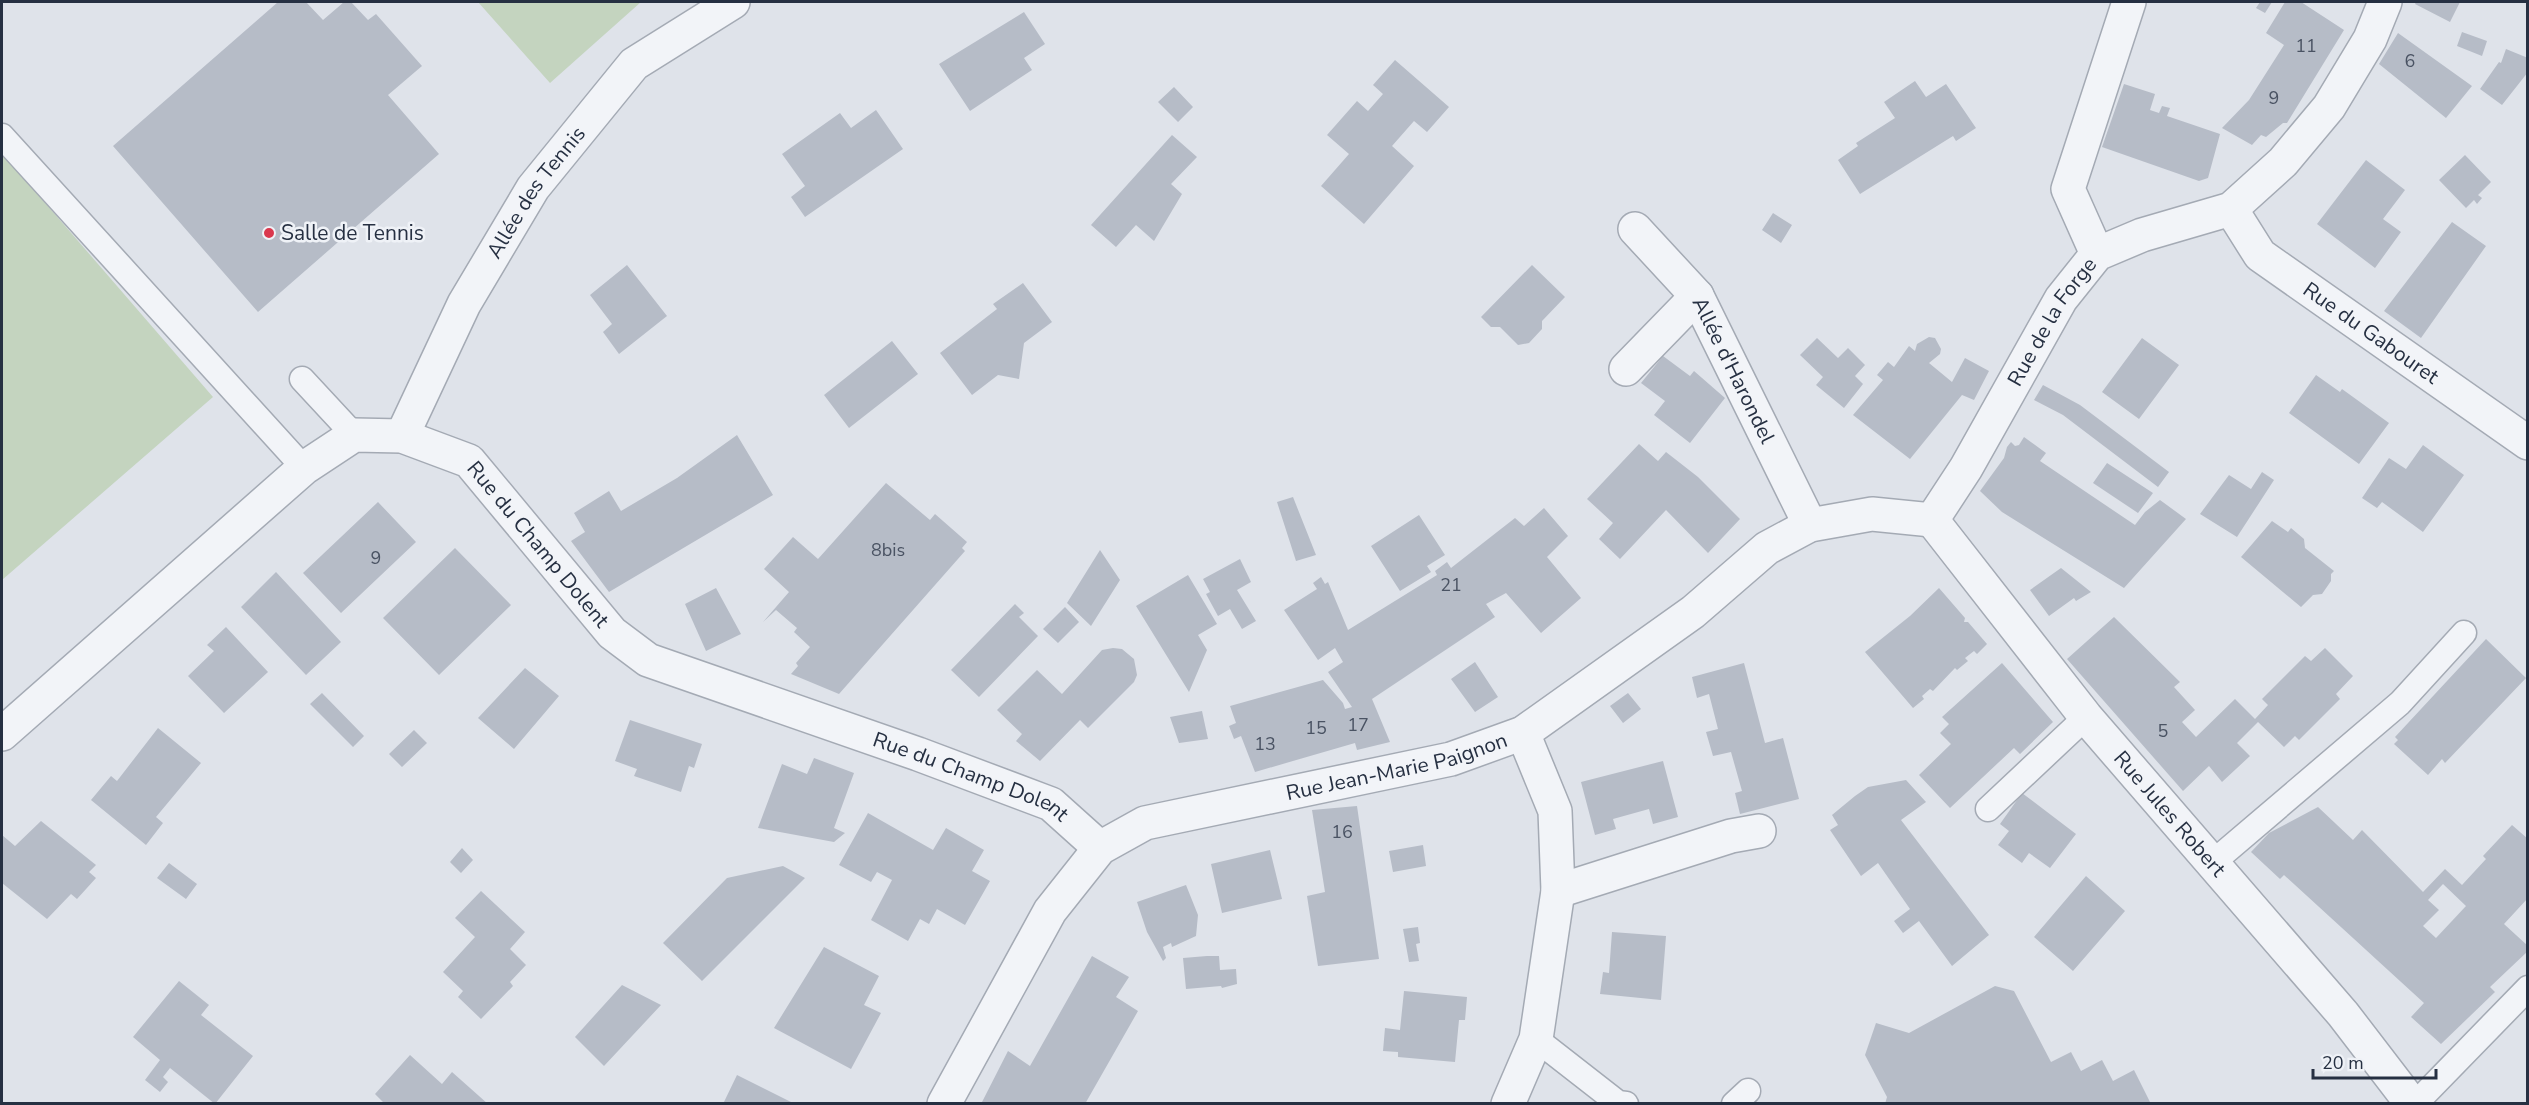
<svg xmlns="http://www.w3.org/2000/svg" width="2529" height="1105" viewBox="0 0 2529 1105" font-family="'Nunito Sans',sans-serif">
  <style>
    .green { fill: #c4d4bf }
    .building { fill: #b6bcc7; fill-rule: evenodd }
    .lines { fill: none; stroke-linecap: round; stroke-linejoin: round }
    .service-casing { stroke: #a4aab4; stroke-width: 27 }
    .minor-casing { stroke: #a4aab4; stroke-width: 36 }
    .service { stroke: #f2f4f8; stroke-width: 24 }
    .minor { stroke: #f2f4f8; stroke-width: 33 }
    .poi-dot { fill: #da384e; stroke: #eff2f7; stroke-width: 2 }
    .labels { text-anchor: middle; stroke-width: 5; stroke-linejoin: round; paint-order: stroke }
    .number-label { font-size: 18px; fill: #4a5363 }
    .street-label { font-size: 21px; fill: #263042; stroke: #eff2f7 }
    .poi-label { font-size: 21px; fill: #263042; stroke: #eff2f7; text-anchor: start }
  </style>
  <rect width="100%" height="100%" fill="#dfe3ea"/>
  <path class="green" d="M478,2h163l-91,81z
    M2,153l211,244 -211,183z"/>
  <path class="building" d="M278,2h28l17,18 21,-18h7l17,18 8,-6 46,52 -34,29 51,59 -181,158 -145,-166z
    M2260,2h12l-7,11 -9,-5z
    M2285,2h16l43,28 -57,93h-4l-17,14 -5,-2 -9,10 -30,-17 27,-28 35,-55 -18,-12z
    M2416,2h44l-10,20 -35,-18z
    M1024,12l21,32 -21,14 8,12 -62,41 -31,-47z
    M2462,32l25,9 -5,15 -25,-10z
    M2398,33l74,53 -26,32 -67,-54z
    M2506,49l22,9v14l-26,33 -22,-16 19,-27 2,1z
    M1395,60l54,47 -22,25 -13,-11 -22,25 22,20 -50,58 -43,-38 28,-32 -22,-19 30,-34 11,10 15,-17 -10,-9z
    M1915,81l11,16 20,-13 30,44 -20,13 -3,-5 -93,58 -22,-34 20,-14 -2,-3 39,-25 -11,-16z
    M2124,84l31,10 -5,16 9,3 3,-7 8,2 -3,8 53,18 -12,44 -9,3 -97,-34z
    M1174,87l19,20 -15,15 -20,-20z
    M876,110l27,39 -98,68 -14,-20 14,-11 -23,-32 58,-41 11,15z
    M1172,135l25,22 -26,27 11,10 -28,47 -18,-16 -20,22 -25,-22z
    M2465,155l26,27 -13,13 4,3 -5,6 -3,-4 -8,8 -27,-28z
    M2366,160l39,30 -22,29 18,13 -26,36 -58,-44z
    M1773,213l19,12 -11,18 -19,-13z
    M2452,222l34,24 -65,92 -37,-27z
    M627,265l40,51 -48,38 -16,-22 9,-8 -22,-29z
    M1532,265l33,32 -23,24v8l-13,14 -11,2 -18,-18h-9l-10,-10z
    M1023,283l29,39 -28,21 -5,36 -21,-4 -26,20 -32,-42 57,-44 -4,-5z
    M1929,337l6,1 6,11 -1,5 -11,9 23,19 13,-24 24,13 -15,29 -12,-5 -52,64 -57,-44 30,-35 -6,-5 11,-13 6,5 15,-21 6,5 2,-7z
    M1817,338l21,20 10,-10 17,17 -10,11 8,8 -19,24 -28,-23 7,-8 -23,-22z
    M2142,338l37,27 -40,54 -37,-27z
    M892,341l26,33 -69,54 -25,-33z
    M1663,356l27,20 4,-5 31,27 -35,45 -36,-28 11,-14 -24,-18z
    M2316,375l24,17 2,-3 47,34 -30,41 -70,-51z
    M2043,385l37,20 89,67 -11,15 -95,-72 -29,-15z
    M737,435l36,60 -164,97 -38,-51 14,-9 -11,-19 35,-22 12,20 56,-33z
    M2024,437l22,16 -6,8 95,64 10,-13 15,-12 26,19 -62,69 -122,-76 -22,-21 24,-33 3,-11 4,-5 4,4 4,-1z
    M1639,444l19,17 8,-9 32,25 42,42 -32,34 -42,-43 -46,49 -21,-20 14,-16 -26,-24z
    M2423,445l41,30 -41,57 -41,-30 -5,6 -15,-10 27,-40 17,11z
    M2107,463l46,30 -15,20 -45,-30z
    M2262,472l12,8 -37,57 -37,-23 29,-39 22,14z
    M886,483l44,37 5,-6 32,28 -5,6 3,3 -126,143 -48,-20 7,-8 -2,-3 14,-16 -16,-15 3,-4 -21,-18 -13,12 26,-30 -25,-23 29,-32 25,22z
    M1293,497l23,58 -20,6 -19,-59z
    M378,502l38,40 -75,71 -38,-40z
    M1544,508l24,28 -21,21 34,41 -40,35 -35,-40 -20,11 9,13 -123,82 18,43 -33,8 -2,-7 -100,29 -14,-36 -7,3 -5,-13 7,-3 -6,-17 93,-26 20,23 2,6 7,-2 -24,-35 15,-10 -8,-14 -17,12 -34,-50 33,-21 -4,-6 8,-6 4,7 3,-2 20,48 89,-55 -2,-4 12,-9 4,6 64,-50 9,8z
    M1419,515l26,40 -18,11 4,6 -31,19 -29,-45z
    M2272,521l16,11 3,-4 13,11 1,9 29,23 -3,3v7l-9,13 -9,1 -12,12 -60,-50z
    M455,548l56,57 -72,70 -56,-57z
    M1100,550l20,30 -29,46 -24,-23z
    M1240,559l11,23 -14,8 19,31 -14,8 -12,-20 -12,7 -12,-22 4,-2 -7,-13z
    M2061,568l30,24 -15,9 -2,-3 -25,18 -19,-26z
    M276,572l65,70 -35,33 -65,-68z
    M1188,575l29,49 -19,11 9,15 -18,42 -53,-86z
    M716,588l25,46 -35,17 -21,-47z
    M1939,588l26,30 -1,4h4l19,22 -10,10 -3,-3 -9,7 3,3 -11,9 -2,-2 -22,23 -3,-2 -8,7 2,3 -11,9 -48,-56 45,-36z
    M1015,604l9,9 -5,4 19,19 -59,61 -28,-27z
    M1065,607l14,15 -21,21 -15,-14z
    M2114,617l66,65 -6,5 21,23 -13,12 14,15 39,-38 20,20 13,-14 -6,-6 43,-43 6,5 14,-13 28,28 -17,18 4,5 -41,41 -4,-4 -11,11 -26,-25 -21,21 13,13 -28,26 -13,-16 -26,25 -116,-132z
    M226,627l42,45 -44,41 -36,-37 26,-25 -7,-6z
    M2486,639l40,39 -81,85 -3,-4 -14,16 -34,-31 4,-4 -3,-3z
    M1113,648l9,1 12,10 3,16 -3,7 -46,46 -8,-8 -40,41 -24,-20 6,-7 -25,-24 40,-40 25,24 40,-44z
    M1475,662l23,35 -23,15 -24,-33z
    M1744,663l21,80 18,-5 16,61 -59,15 -5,-21 7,-2 -11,-39 -18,4 -7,-24 12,-3 -9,-35 -12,4 -5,-21z
    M2002,663l51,59 -33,32 -6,-6 -64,60 -31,-33 32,-31 -11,-11 9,-9 -7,-7z
    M525,668l34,28 -45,53 -36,-31z
    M322,693l42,43 -11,11 -43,-43z
    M1628,693l13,16 -18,14 -13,-17z
    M1202,711l6,28 -29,4 -9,-26z
    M630,720l72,24 -8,24 -5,-2 -8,26 -47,-16 3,-7 -22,-8z
    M158,728l43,35 -45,54 7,6 -17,22 -55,-45 20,-24 6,5z
    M414,730l13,13 -25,24 -13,-13z
    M814,758l40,15 -20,55 11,5 -11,9 -76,-14 24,-64 25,10z
    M1663,761l15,56 -25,7 -4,-15 -36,10 3,10 -21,6 -14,-53z
    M1906,780l20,22 -25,18 88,115 -37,31 -33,-45 -16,12 -9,-12 16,-12 -32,-46 -17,13 -31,-46 8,-5 -6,-10 23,-19 13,-9z
    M2022,793l54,41 -26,34 -21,-15 -7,10 -24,-18 11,-14 -9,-7z
    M1357,806l22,153 -61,7 -11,-70 18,-4 -13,-82z
    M2318,807l35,33 9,-10 61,62 22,-23 17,16 24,-26 -3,-3 29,-31 16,14v59l-24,26 24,22v5l-38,36 5,5 -54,52 -30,-27 13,-14 -140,-128 -4,4 -29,-27 18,-19zM2443,884l23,22 -30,32 -13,-12 16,-16 -11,-10z
    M868,813l65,37 13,-22 38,22 -12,21 18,10 -25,44 -28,-16 -8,15 -9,-5 -12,22 -37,-21 21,-40 -15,-8 -6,10 -32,-17z
    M41,821l55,44 -7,7 7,6 -19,21 -6,-5 -24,25 -45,-36v-48l13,11z
    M1423,845l3,21 -33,6 -4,-21z
    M462,848l11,12 -12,13 -11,-11z
    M1270,850l12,49 -60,14 -11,-49z
    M169,863l28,21 -11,15 -29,-21z
    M783,866l22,12 -103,103 -39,-38 64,-65z
    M2086,876l39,35 -52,60 -39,-34z
    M1186,885l12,30 -2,21 -24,11 -1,-4 -8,4 3,11 -3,3 -16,-29 -10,-30z
    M481,891l44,41 -15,17 16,16 -16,17 3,4 -32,33 -23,-22 5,-6 -20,-19 32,-35 -20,-19z
    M1418,927l2,16 -4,1 3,17 -10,1 -6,-33z
    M1612,932l54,4 -5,64 -61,-6 3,-22 6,1z
    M824,947l55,29 -15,29 17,8 -30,56 -77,-41z
    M1092,956l37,21 -13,20 22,14 -53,93h-104l27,-53 22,15z
    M1207,956h12l1,14 16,-1 1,15 -15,4 -1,-2 -35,3 -3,-31z
    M179,981l30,24 -8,10 52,41 -38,48 -45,-36 -7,9 5,5 -8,10 -15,-12 15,-20 -27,-23z
    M622,985l39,20 -57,61 -29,-29z
    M1995,986l19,5 37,71 20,-10 10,19 21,-11 11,21 21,-11 17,34h-266l2,-7 -22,-42 11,-32 33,10z
    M1404,991l63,6 -2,23h-6l-4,42 -57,-5v-5l-15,-1 2,-23 15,2z
    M410,1055l32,29 10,-12 36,32h-103l-10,-10z
    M737,1075l54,27 -1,2h-67z"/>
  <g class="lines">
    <g class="service-casing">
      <path id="service" d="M2,136l302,332
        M302,379l52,56
        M1988,809l98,-92
        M2211,864l189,-161 64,-70
        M1536,1039l82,64 8,1
        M1734,1104l14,-13
        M2415,1104l113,-116"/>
    </g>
    <g class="minor-casing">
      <g id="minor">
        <path id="s1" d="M2231,209l29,46 268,188"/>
        <path id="s2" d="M1635,229l62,67 113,229"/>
        <path d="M2097,254l-29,-65 61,-187"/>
        <path d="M1626,369l71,-73"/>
        <path id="s3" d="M402,436l62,-132 69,-116 101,-124 99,-62"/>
        <path id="s4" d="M1932,520l154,197 257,297 69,90"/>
        <path id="s5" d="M1932,520l34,-52 95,-169 36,-45 45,-19 89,-26 52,-47 46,-55 41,-68 15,-37"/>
        <path id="s6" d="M2,734l302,-266 50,-33 48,1 67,25 143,172 36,27 270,94 133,50 49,44"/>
        <path d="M1558,891l173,-55 28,-5"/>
        <path id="s7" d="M944,1104l106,-193 50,-63 45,-25 306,-64 72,-26 170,-121 74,-64 43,-23 62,-11 60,6"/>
        <path d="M1508,1104l28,-65 22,-148 -3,-80 -32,-78"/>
      </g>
    </g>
    <use href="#service" class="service"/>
    <use href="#minor" class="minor"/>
  </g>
  <circle class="poi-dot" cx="269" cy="233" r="6"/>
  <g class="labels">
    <g class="number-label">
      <text x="2306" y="52">11</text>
      <text x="2410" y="67">6</text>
      <text x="2274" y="104">9</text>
      <text x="888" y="556">8bis</text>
      <text x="376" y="564">9</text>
      <text x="1451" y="591">21</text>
      <text x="1358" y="731">17</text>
      <text x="1316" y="734">15</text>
      <text x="2163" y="737">5</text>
      <text x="1265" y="750">13</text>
      <text x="1342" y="838">16</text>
    </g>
    <g class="street-label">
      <text dy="7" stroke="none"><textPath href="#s3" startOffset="279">Allée des Tennis</textPath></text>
      <text dy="7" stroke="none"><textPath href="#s5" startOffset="232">Rue de la Forge</textPath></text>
      <text dy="7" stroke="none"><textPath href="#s1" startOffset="190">Rue du Gabouret</textPath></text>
      <text dy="7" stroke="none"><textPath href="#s2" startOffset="174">Allée d'Harondel</textPath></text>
      <text dy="7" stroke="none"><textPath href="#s6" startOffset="690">Rue du Champ Dolent</textPath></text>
      <text dy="7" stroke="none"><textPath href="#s7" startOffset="610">Rue Jean-Marie Paignon</textPath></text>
      <text dy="7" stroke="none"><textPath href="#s6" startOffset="1194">Rue du Champ Dolent</textPath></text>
      <text dy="7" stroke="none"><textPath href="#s4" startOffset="378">Rue Jules Robert</textPath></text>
    </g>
    <g class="poi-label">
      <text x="281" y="240">Salle de Tennis</text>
    </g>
  </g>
  <rect width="2529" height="1105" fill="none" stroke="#263042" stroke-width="6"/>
  <path d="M2313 1069v9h123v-9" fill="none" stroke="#263042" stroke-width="3"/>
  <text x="2322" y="1069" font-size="18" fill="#263042" stroke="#eff2f7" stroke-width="4.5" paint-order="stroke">20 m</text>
</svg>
